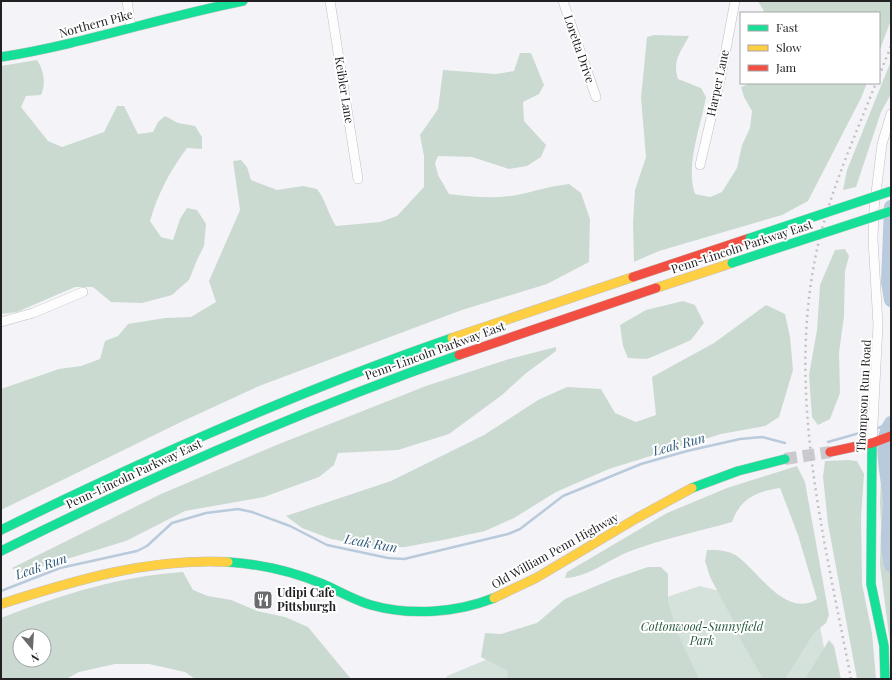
<svg xmlns="http://www.w3.org/2000/svg" width="892" height="680" viewBox="0 0 892 680" font-family="'Playfair Display',serif">
  <style>
    .green { fill: #d5e2db }
    .forest { fill: #cadad1; fill-rule: evenodd }
    .lines { fill: none; stroke-linecap: round; stroke-linejoin: round }
    .stream { stroke: #b8cadb; stroke-width: 2.5 }
    .river { stroke: #b8cadb; stroke-width: 14 }
    .secondary-tunnel { stroke: #cacace; stroke-width: 12; stroke-dasharray: 12 6; stroke-linecap: butt }
    .street-casing { stroke: #c0c0c3; stroke-width: 10 }
    .fast-casing { stroke: #c0c0c3; stroke-width: 10 }
    .slow-casing { stroke: #c0c0c3; stroke-width: 10 }
    .jam-casing { stroke: #c0c0c3; stroke-width: 10 }
    .street { stroke: #fdfdfe; stroke-width: 9 }
    .fast { stroke: #16e098; stroke-width: 9 }
    .slow { stroke: #ffcf43; stroke-width: 9 }
    .jam { stroke: #f24e42; stroke-width: 9 }
    .rail { stroke: #c1c1c2; stroke-width: 2.5; stroke-dasharray: 2 4; stroke-linecap: butt }
    .fast-bridge-casing { stroke: #cfcfd1; stroke-width: 10; stroke-linecap: butt }
    .fast-bridge { stroke: #16e098; stroke-width: 9 }
    .labels { text-anchor: middle; stroke-width: 4; stroke-linejoin: round; paint-order: stroke }
    .street-label { font-size: 12px; fill: #212124; stroke: #fff }
    .poi-label { font-size: 12px; font-weight: bold; fill: #212124; stroke: #fff; text-anchor: start }
    .park-label { font-size: 12px; font-style: italic; fill: #26583b; stroke: #fff }
    .water-label { font-size: 13px; font-style: italic; fill: #2e597a; stroke: #fff }
  </style>
  <rect width="100%" height="100%" fill="#f4f4f8"/>
  <path class="green" d="M700,586l118,30 12,63h-384l1,-3 72,-30z"/>
  <path class="forest" d="M758,1h133v19l-12,32v-39h-114z
    M654,35l35,1c-8,16 -17,24 -11,43l23,9 5,9c-5,29 -21,69 -11,97l15,3 12,-5 15,-24 5,-23 8,-17 2,-17 -8,-14 -3,-10 10,-4h116l-6,15 -53,103 -26,14 -123,36 -25,11 -1,-39 2,-33 11,-33 -5,-59 6,-61z
    M520,53h11l13,32 -5,9 -16,8 1,19 22,24 -5,12 -14,9 -18,3 -37,-12 -34,-1 -3,7 3,12 11,19c23,3 45,5 68,1 18,-4 34,-9 52,-11l12,9 9,26 -1,43 -42,22 -85,26 -203,76 -78,36 -180,88v-121l58,-20 22,-3 19,-7 5,-18 13,-5 10,-12 37,-6 26,-1 25,-15 -7,-21 31,-71 -7,-49 8,-1 6,7 4,13 26,10 26,-4 14,3c9,11 11,25 19,37l44,-4 17,-6 27,-29v-31l-4,-21 18,-26 5,-39 53,4 18,-3z
    M37,60c7,10 9,24 4,35l-15,1 -5,11 27,34 14,6 42,-15 13,-26h7l14,28 15,-2 5,-10 7,-6 13,7 17,3 7,11v12l-15,-1c-17,23 -29,45 -37,73l11,16 12,3 7,-21 7,-11 10,2 9,14 -2,22 -7,14 -8,20 -17,15 -30,8 -31,-1 -18,-15h-18l-58,25 -16,2v-248z
    M891,61v33l-10,18 -25,75 -13,3 4,-20z
    M845,249l4,7 -4,15 -1,45 -5,37 1,40 -10,26 -12,6 -6,-8 -3,-42 8,-45 3,-45 15,-35z
    M683,301l12,4 9,18 -13,17 -18,8 -26,11 -19,-1 -5,-12 -3,-21 26,-15z
    M766,305l19,9 5,23 3,33 -14,47 -14,9 -44,8 -112,35 -53,23 -42,26 -29,13 -42,9 -38,7h-31l-43,-8 -29,-11 -16,-12 105,-35 93,-46 54,-35 29,-13 34,2 14,24 21,9 20,-7 -4,-38 62,-34z
    M556,347v4l-31,23 -23,21 -53,39 -51,16 -60,3 -4,12 -15,12 -55,20 -79,14 -59,30 -92,28 -17,4 -5,-5 149,-74 118,-50 147,-58 83,-27z
    M848,460l9,1 7,13 -3,43 1,67 10,49 4,46h-19l-29,-155 -5,-47 2,-16z
    M891,461v190l-11,-86 1,-41 -1,-21 1,-26z
    M797,466l8,16 24,133 -3,8 -12,10 -29,46h-22l-25,-44 -5,-15 -23,-43 -5,-16 2,-11c11,0 20,0 30,6 22,16 49,63 80,43l-19,-64 -18,-47c-25,4 -39,10 -48,34 -35,10 -71,17 -104,30 -22,9 -39,25 -63,26l2,-6 100,-59 60,-25z
    M648,567h13l7,7v27l9,31 22,47h-192l1,-8 -27,-14 4,-24 16,1 36,-11 28,-24 48,-20z
    M183,572l10,18 15,6 23,4 26,11 28,6 23,10 43,52h-156l-10,-7 -36,-8h-34l-36,8 -13,7h-65v-61c59,-23 119,-42 182,-46zM20,636h24v24h-24z
    M829,640l5,6 7,33h-36z"/>
  <g class="lines">
    <path class="stream" d="M875,429l15,-5
      M828,442l42,-12
      M1,591l59,-23 77,-17 10,-5 25,-23 34,-10 32,-4 14,3 38,14 37,19 61,13 16,1 104,-25 12,-5 43,-33 78,-32 46,-13 53,-12 22,-2 23,6"/>
    <path class="river" d="M891,207l-3,75 3,18
      M891,423c-14,18 -2,56 -1,78 0,25 -5,37 1,64"/>
    <path class="secondary-tunnel" d="M785,459l45,-7"/>
    <g class="street-casing">
      <path id="street" d="M127,1l4,26
        M330,1l28,178
        M563,1l33,96
        M700,165l21,-89 14,-75
        M1,322l32,-9 50,-21
        M872,443l6,-118 -5,-86 1,-30 8,-65 9,-30"/>
    </g>
    <g class="fast-casing">
      <path id="fast" d="M1,57c82,-13 161,-40 242,-56
        M872,443l-1,141 13,62 1,33
        M692,488l46,-17 47,-12
        M1,530c147,-72 297,-139 451,-192
        M1,551c149,-74 301,-141 458,-196
        M228,562c31,2 66,10 95,22 16,7 31,16 48,21 39,11 85,8 123,-7"/>
    </g>
    <g class="slow-casing">
      <path id="slow" d="M656,288l76,-25
        M452,338l181,-61
        M494,598l42,-20 101,-60 55,-30
        M1,604c75,-24 148,-46 227,-42"/>
    </g>
    <g class="jam-casing">
      <path id="jam" d="M633,277l117,-39
        M459,355l197,-67
        M830,452l42,-9 19,-7"/>
    </g>
    <use href="#street" class="street"/>
    <use href="#fast" class="fast"/>
    <use href="#slow" class="slow"/>
    <use href="#jam" class="jam"/>
    <path class="rail" d="M879,76l12,-30
      M851,679c-27,-143 -66,-289 -33,-434 13,-56 37,-109 58,-162"/>
    <g class="fast-bridge-casing">
      <path id="fast-bridge" d="M750,238l141,-47
        M732,263l159,-52"/>
    </g>
    <use href="#fast-bridge" class="fast-bridge"/>
  </g>
  <defs>
    <g id="restaurant-square" transform="scale(1)"><rect x="-9" y="-9" width="18" height="18" rx="4" fill="#6b6b6e" stroke="#fff"/><path d="M-5-6h1v4h1v-4h1v4h1v-4h1v5L-1.5 .5V6h-2V.5L-5-1ZM5-6V6H3V1.5H1.5Q1.5-4 5-6Z" fill="#fff"/></g>
  </defs>
  <g fill-rule="evenodd">
    <use href="#restaurant-square" x="263" y="600"/>
  </g>
  <g class="labels">
    <g class="street-label">
      <text transform="translate(96 24) rotate(-15)" y="4">Northern Pike</text>
      <text transform="translate(579 49) rotate(71)" y="4">Loretta Drive</text>
      <text transform="translate(718 83) rotate(-78)" y="4">Harper Lane</text>
      <text transform="translate(344 90) rotate(81)" y="4">Keibler Lane</text>
      <text transform="translate(742 247) rotate(-18)" y="4">Penn-Lincoln Parkway East</text>
      <text transform="translate(435 351) rotate(-20)" y="4">Penn-Lincoln Parkway East</text>
      <text transform="translate(864 396) rotate(-87)" y="4">Thompson Run Road</text>
      <text transform="translate(134 474) rotate(-25)" y="4">Penn-Lincoln Parkway East</text>
      <text transform="translate(555 551) rotate(-29)" y="4">Old William Penn Highway</text>
    </g>
    <g class="poi-label">
      <text x="277" y="597">Udipi Cafe<tspan x="277" dy="14">Pittsburgh</tspan></text>
    </g>
    <g class="park-label">
      <text x="702" y="631">Cottonwood-Sunnyfield<tspan x="702" dy="14">Park</tspan></text>
    </g>
    <g class="water-label">
      <text transform="translate(679 444) rotate(-15)" y="5">Leak Run</text>
      <text transform="translate(371 543) rotate(10)" y="5">Leak Run</text>
      <text transform="translate(41 566) rotate(-19)" y="5">Leak Run</text>
    </g>
  </g>
  <rect width="892" height="680" fill="none" stroke="#212124" stroke-width="4"/>
  <rect x="740" y="12" width="140" height="72" fill="#ffffff" stroke="#a6a6a7"/>
  <rect x="748" y="25" width="20" height="6" fill="#16e098" stroke="#a6a6a7"/>
  <text x="776" y="32" font-size="12" fill="#212124">Fast</text>
  <rect x="748" y="45" width="20" height="6" fill="#ffcf43" stroke="#a6a6a7"/>
  <text x="776" y="52" font-size="12" fill="#212124">Slow</text>
  <rect x="748" y="65" width="20" height="6" fill="#f24e42" stroke="#a6a6a7"/>
  <text x="776" y="72" font-size="12" fill="#212124">Jam</text>
  <g transform="translate(32 648) rotate(162)"><circle r="19" fill="#ffffff" stroke="#a6a6a7"/>
  <path d="M0-3L7 15L0 10L-7 15Z" fill="#6b6b6e"/>
  <text y="-6" font-size="11" font-weight="bold" text-anchor="middle" fill="#212124">N</text>
  </g>
</svg>
